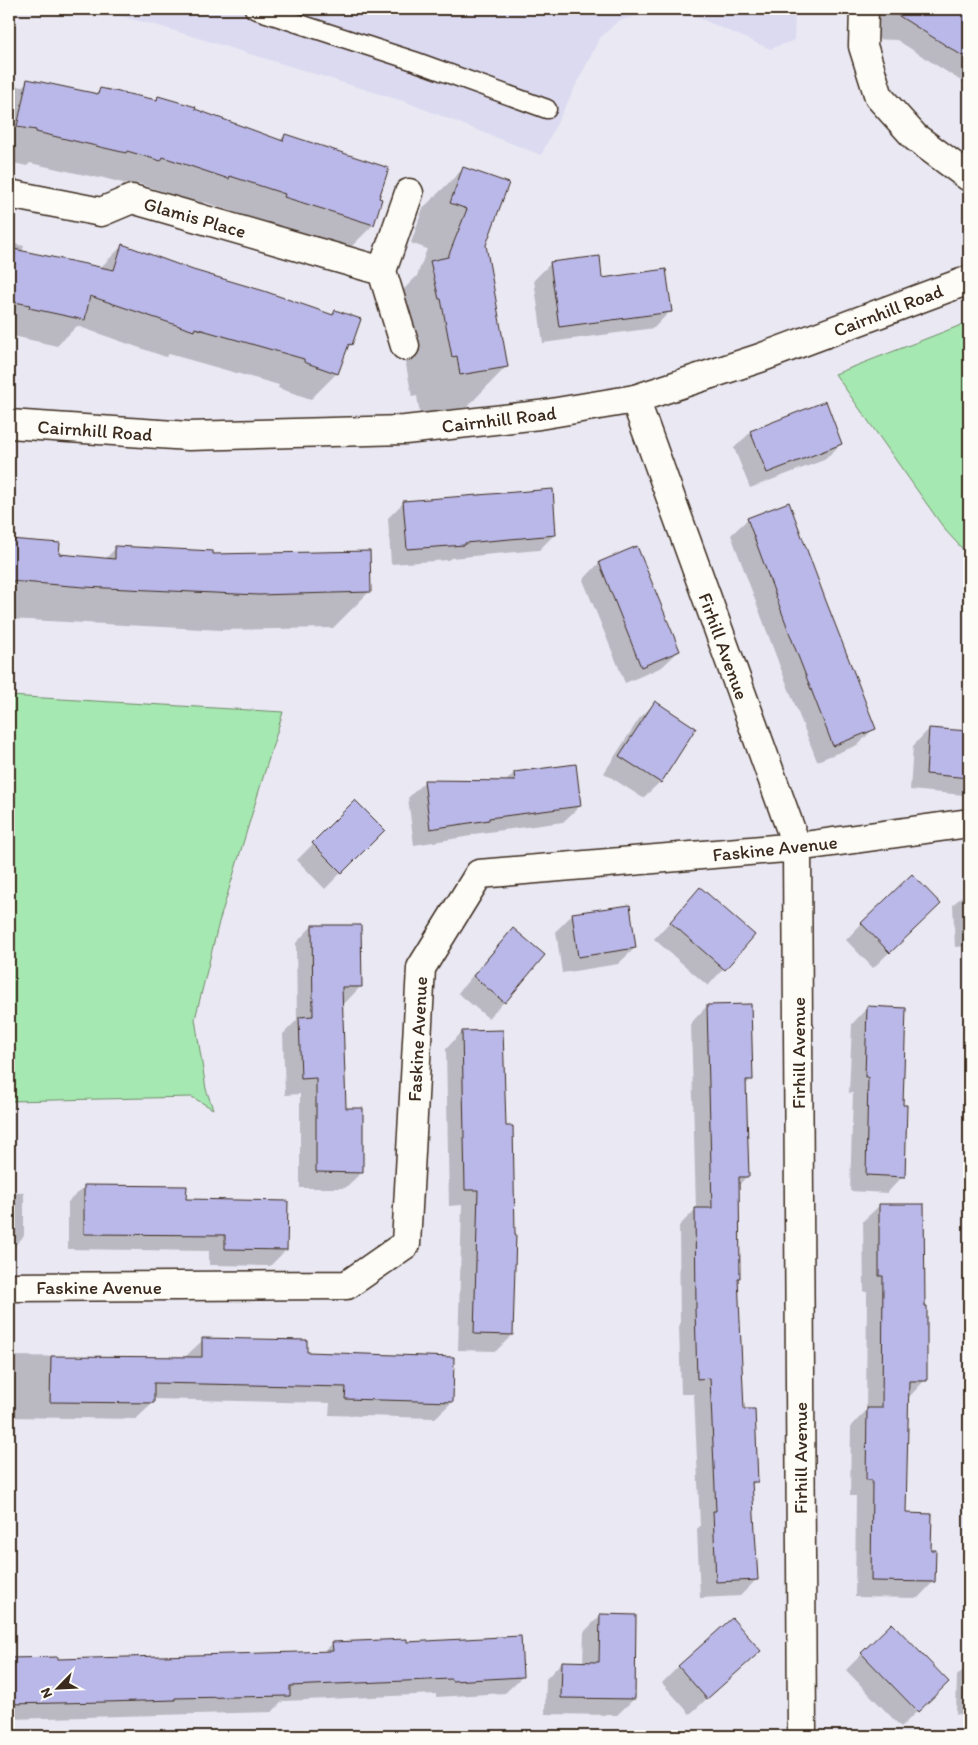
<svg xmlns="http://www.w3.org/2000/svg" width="978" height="1745" viewBox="0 0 978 1745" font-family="Itim,sans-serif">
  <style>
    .built { fill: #dbdaf0 }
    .green { fill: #a6e8b1; stroke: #708968 }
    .shadow { fill: #0003 }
    .building { fill: #bab8e9; stroke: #3b2a1e }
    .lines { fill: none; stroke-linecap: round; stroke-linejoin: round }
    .service-casing { stroke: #3b2a1e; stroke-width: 21 }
    .minor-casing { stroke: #3b2a1e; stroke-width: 31 }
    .secondary-casing { stroke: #3b2a1e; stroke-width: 31 }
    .service { stroke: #fdfcf7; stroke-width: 18 }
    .minor { stroke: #fdfcf7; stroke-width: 28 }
    .secondary { stroke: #fdfcf7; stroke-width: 28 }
    .labels { text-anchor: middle; stroke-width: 5; stroke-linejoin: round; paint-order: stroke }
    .street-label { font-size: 19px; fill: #3b2a1e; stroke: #fdfcf7 }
  </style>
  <rect width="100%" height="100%" fill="#e9e8f3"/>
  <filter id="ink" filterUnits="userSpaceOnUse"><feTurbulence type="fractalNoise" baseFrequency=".02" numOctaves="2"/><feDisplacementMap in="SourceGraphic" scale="10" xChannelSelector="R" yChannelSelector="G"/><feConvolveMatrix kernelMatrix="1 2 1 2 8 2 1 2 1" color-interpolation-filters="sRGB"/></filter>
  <g filter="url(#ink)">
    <path class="built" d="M92,9h703l-1,31 -24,9 -82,-36 -30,-3 -40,11 -19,18 -58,116 -135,-53 -250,-77z"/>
    <path class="green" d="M969,322v234l-23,-25 -111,-157z
      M9,696l274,16 -64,210 -24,97 11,70 7,20 -21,-12 -183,4z"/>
    <path class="shadow" d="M871,9h72l-1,22 14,-22h13v77l-72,-46 -27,-1z
      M28,80l67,15 5,-5 55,11 3,-4 121,44 6,-6 92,64 -4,26 -26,26 -88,-27v-4l-55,-18 -2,2 -65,-21 -3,3 -34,-9 -1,1 -69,-15 -3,3 -18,-4v-78l13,3z
      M464,168l21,77 22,121 -40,41 -47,7 -3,-18 -5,1 -11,-59 -10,-36 26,-26 10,-27 -16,-6 12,-35z
      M9,243l15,3 -2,6 77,17 24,-24 69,26 139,45 4,-4 16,32 -6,6 -8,23 -26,26 -33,-11 1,-3 -110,-31 -3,3 -89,-31 -20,20 -48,-11z
      M551,263l50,16 69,32 -16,17 -111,15 -9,-63z
      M751,432l90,12 -17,16 -74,28 -16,-40z
      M404,502l151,32 -16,16 -88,8 -3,2 -57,4 -3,-46z
      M748,519l126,209 -16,17 -41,16 -38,-97 -48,-129z
      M9,540l50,4 -1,11 46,5 12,-12 95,8 158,36 -36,36 -112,2 -212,-11v-37l15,1v-2l-15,-1z
      M636,548l43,103 -17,16 -37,16 -42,-103 16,-17z
      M655,703l39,25 -34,54 -17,16 -39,-25 35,-54z
      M929,729l40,3v58l-5,5 -54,-5 3,-44z
      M514,773l66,33 -17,16 -90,12 -2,2 -57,9 -6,-47 17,-17 80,1z
      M355,802l28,28 -58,59 -28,-29z
      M700,889l53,46 -45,51 -54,-47z
      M969,889v57l-14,1 -2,-42z
      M629,907l6,41 -17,16 -56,9 -6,-42 16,-16z
      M923,920l-50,48 -27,-28 16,-17z
      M312,926l49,60 -16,17h-4l3,106 18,63 -17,16h-45v-94l-15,1 -2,-61 14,-14 -1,-77z
      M513,930l-9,72 -16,16 -30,-25 39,-47z
      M707,1006l44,73 -6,7 2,90 -9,10 1,91 -2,3 5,131 14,70 -5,5 6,93 -17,17 -40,2 -3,-69 3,-3 -6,-132h-13l-2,-68 1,-1 -1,-99 17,-17 -5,-186z
      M868,1007l33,99 2,70 -16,17 -37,-2 3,-98h-4l3,-69z
      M462,1032l50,303 -16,16 -38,-1 4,-145 -13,1 -3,-157z
      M85,1186l100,14 101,50 -16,16 -61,-1v-14l-141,-2v-47z
      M9,1192l15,1v43l-15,15z
      M880,1205l43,103 2,72 -16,17h-2l-2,118 25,37 4,29 -16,17 -63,-1 1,-101h-6l1,-70 15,-15 1,-119h-3l-1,-71z
      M203,1340l249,62 -17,16 -106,-3 1,-12 -177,-4v4l-17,16 -127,-2v-61l177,2v-2z
      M600,1616l34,83 -17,16 -72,-1 1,-35 16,-17 21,1 1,-31z
      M333,1643l73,1 116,33 -17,16 -69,4v-3l-153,7 -11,11 -263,7v-59l48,-2v2l267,-8z
      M760,1651l-70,63 -28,-31 17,-17z
      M862,1654l69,44 -30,29 -55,-57z
      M969,1664v51l-13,-1 1,-38z"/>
    <path class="building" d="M888,9h81v51z
      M27,79l71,15 2,-6 57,12 1,-4 38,11 -1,2 88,32 2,-7 104,34 -10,30 3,1 -8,26 -90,-28 1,-3 -55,-18 -1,3 -66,-22 -2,4 -34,-10 -1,2 -90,-21v-2l-19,-3z
      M463,167l46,16 -23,62 22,122 -48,8 -3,-19 -5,1 -11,-58h-2l-9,-38 18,-4 19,-48 -17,-6z
      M122,244l71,26 71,21 69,24 2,-5 26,9 -9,26 -3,-1 -11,30 -34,-12v-3l-109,-31 -1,3 -104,-35 -5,24 -56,-12 1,-3 -21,-4v-53l105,22z
      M600,256l2,22 64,-9 6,43 -113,15 -9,-65z
      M826,401l16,43 -75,29 -17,-42z
      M553,489l3,46 -91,8v2l-58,4 -4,-48z
      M789,502l37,99 50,128 -43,17 -38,-98 -48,-130z
      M9,539l51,4 -1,11 56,5v-13l98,5v3l157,-3 1,41 -113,3 -174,-8 -75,-6z
      M637,546l43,105 -39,16 -42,-105z
      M655,701l41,27 -35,55 -42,-27z
      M929,728l40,3v47l-43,-4z
      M576,764l5,42 -92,12v2l-59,9 -6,-49 91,1 -1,-9z
      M355,800l30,30 -43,43 -30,-30z
      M912,874l29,30 -51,49 -29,-30z
      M700,887l55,48 -30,35 -55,-48z
      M630,905l6,43 -58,9 -6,-44z
      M312,925h49l1,62h-20l4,121h17v65l-47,-1v-94l-15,1 -2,-62 14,-1z
      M513,928l32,27 -40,48 -32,-27z
      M751,1004l2,76h-7l3,97h-10l1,101h-2l6,131h11l3,73h-6l6,98 -42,2 -3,-71h3l-6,-133 -13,1 -2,-70 1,-1 -1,-100h17l-5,-203z
      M867,1006l39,2 -3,97h4l-2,72 -39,-2 2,-98h-3z
      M503,1030l3,96h7l2,108h1l-3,101 -39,-1 4,-144h-13l-3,-159z
      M84,1185l103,1 -1,13 102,2 -1,49 -62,-1v-14l-141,-1z
      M879,1204h45l1,102h2v75h-18l-3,132 26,1 -1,36h5l-1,32 -64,-1 1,-101h-6l1,-72h15l1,-132h-4z
      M202,1338l105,2v12l147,5 -1,45 -108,-3 1,-12 -192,-4v20l-104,-1 1,-46 151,1z
      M600,1614l36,1 -1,84 -74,-1 1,-37 37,1z
      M732,1618l29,33 -54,48 -29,-33z
      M892,1623l57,59 -31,30 -57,-59z
      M521,1636l2,41 -71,4 -1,-2 -161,7v10l-115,2v2l-69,2 -97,2v-46l49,-1v2l275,-8 -1,-9 75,-3v3z"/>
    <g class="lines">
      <g class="service-casing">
        <path id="service" d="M254,9l160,52 133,48"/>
      </g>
      <g class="minor-casing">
        <path id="minor" d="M864,9l-1,37 16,51 36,40 54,40
          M9,194l92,18 31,-13 250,72
          M405,346l-23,-75 27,-78
          M635,399l162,448 5,889
          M9,1287l338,-2 59,-41 15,-276 58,-94 318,-27 172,-24"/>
      </g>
      <g class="secondary-casing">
        <path id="secondary" d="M9,424l180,12 216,-6 134,-15 96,-16 125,-41 209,-78"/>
      </g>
      <use href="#service" class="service"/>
      <use href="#minor" class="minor"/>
      <use href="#secondary" class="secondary"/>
    </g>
  </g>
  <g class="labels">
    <g class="street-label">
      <text transform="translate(195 217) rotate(16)" y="7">Glamis Place</text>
      <text transform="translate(888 310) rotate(-21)" y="7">Cairnhill Road</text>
      <text transform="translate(499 419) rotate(-7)" y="7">Cairnhill Road</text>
      <text transform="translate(95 430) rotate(4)" y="7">Cairnhill Road</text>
      <text transform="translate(724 646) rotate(70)" y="7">Firhill Avenue</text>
      <text transform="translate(775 848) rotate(-6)" y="7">Faskine Avenue</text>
      <text transform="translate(417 1039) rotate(-87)" y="7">Faskine Avenue</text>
      <text transform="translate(798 1053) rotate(-90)" y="7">Firhill Avenue</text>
      <text x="99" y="1294">Faskine Avenue</text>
      <text transform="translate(800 1458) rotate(-90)" y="7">Firhill Avenue</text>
    </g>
  </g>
  <rect width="978" height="1745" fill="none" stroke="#fdfcf7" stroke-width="30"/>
  <rect x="15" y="15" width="948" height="1715" fill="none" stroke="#3b2a1e" stroke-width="2" filter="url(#ink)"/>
  <g transform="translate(58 1688) rotate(246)" stroke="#fdfcf7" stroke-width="4" paint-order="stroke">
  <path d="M0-4L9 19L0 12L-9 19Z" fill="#3b2a1e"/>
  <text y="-8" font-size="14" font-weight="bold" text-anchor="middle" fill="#3b2a1e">N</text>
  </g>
</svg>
